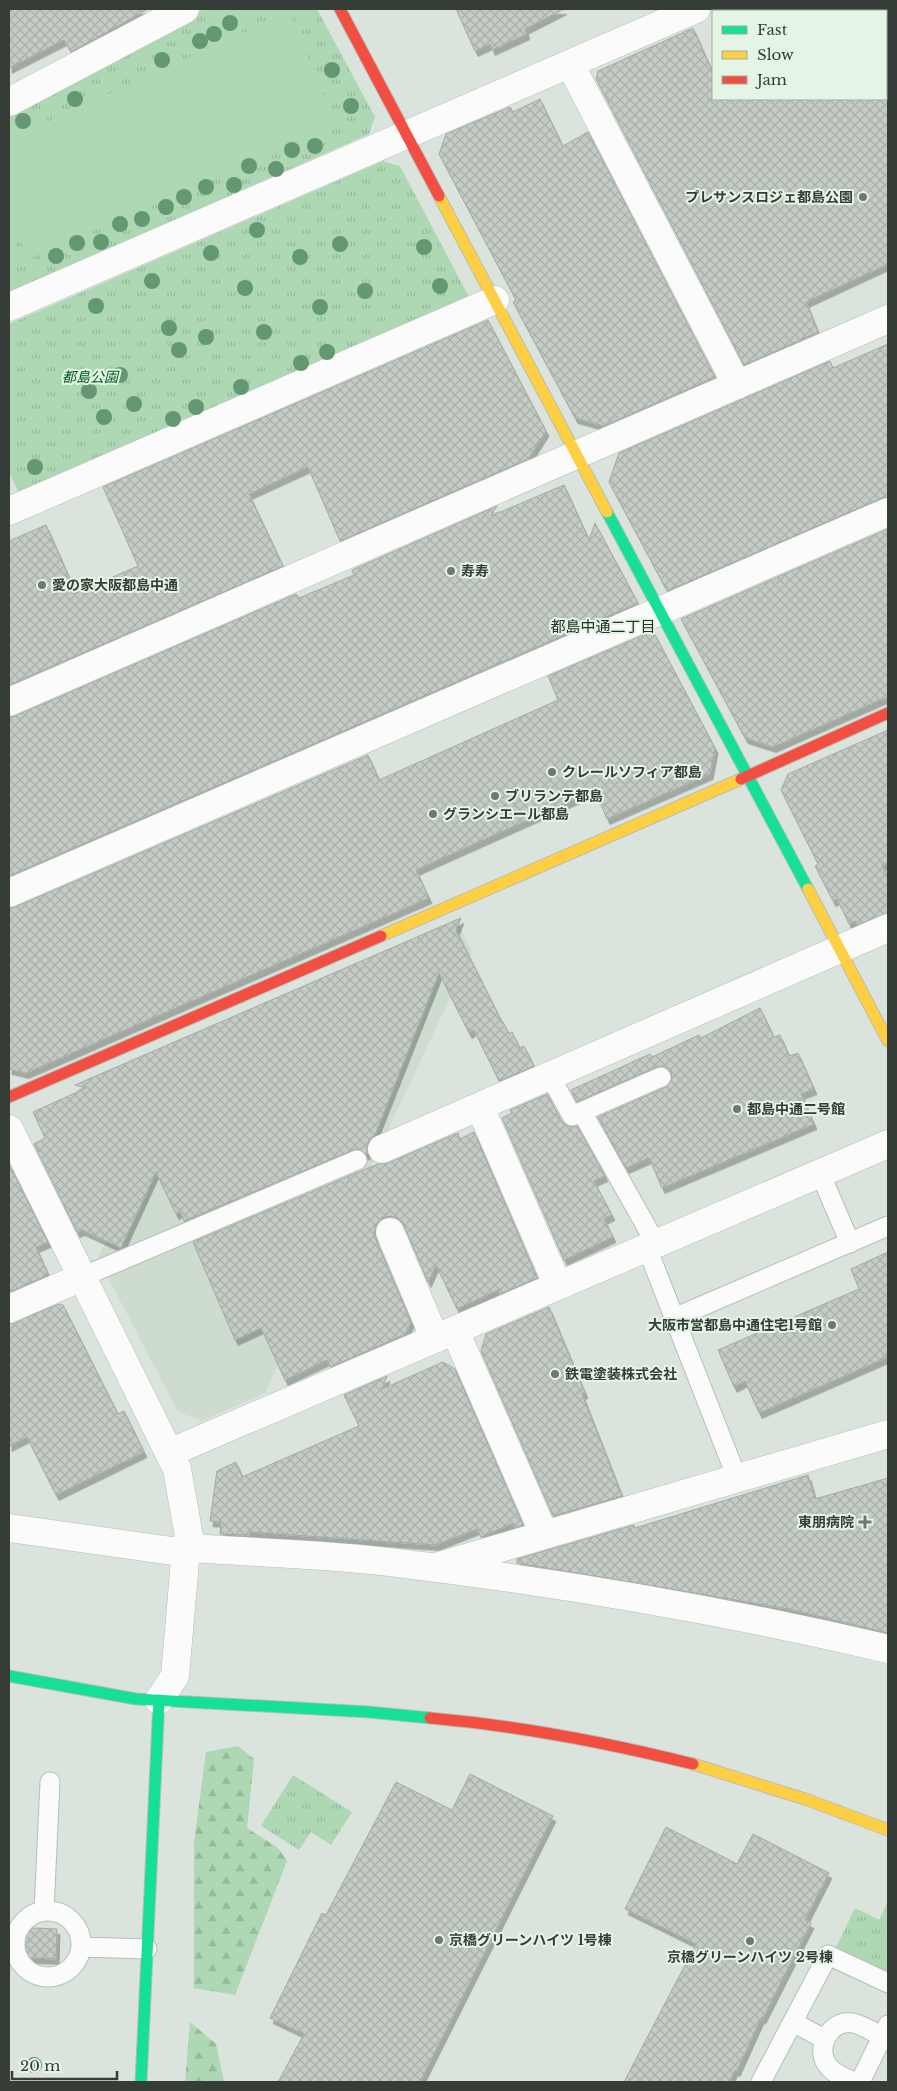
<svg xmlns="http://www.w3.org/2000/svg" width="897" height="2091" viewBox="0 0 897 2091" font-family="'Libre Baskerville','Noto Sans JP',serif">
  <style>
    .built { fill: #cddcce }
    .grass { fill: url(#grass-tufts) }
    .forest { fill: url(#forest-firs) }
    .pitch { fill: #aed7b3 }
    .building { fill: url(#building-cross-hatch); stroke: #a3aaa3; filter: url(#shadow) }
    .lines { fill: none; stroke-linecap: round; stroke-linejoin: round }
    .lane-casing { stroke: #b7beb8; stroke-width: 21 }
    .street-casing { stroke: #b7beb8; stroke-width: 29 }
    .fast-casing { stroke: #b7beb8; stroke-width: 13 }
    .slow-casing { stroke: #b7beb8; stroke-width: 13 }
    .jam-casing { stroke: #b7beb8; stroke-width: 13 }
    .lane { stroke: #fafbfa; stroke-width: 19 }
    .street { stroke: #fafbfa; stroke-width: 28 }
    .fast { stroke: #16e098; stroke-width: 11 }
    .slow { stroke: #ffcf43; stroke-width: 11 }
    .jam { stroke: #f24e42; stroke-width: 11 }
    .tree { fill: #639873 }
    .poi-dot { fill: #707771; stroke: #e4f5e6; stroke-width: 2 }
    .labels { text-anchor: middle; stroke-width: 4; stroke-linejoin: round; paint-order: stroke }
    .poi-label { font-size: 14px; font-weight: bold; fill: #363d37; stroke: #e4f5e6; text-anchor: start }
    .park-label { font-size: 14px; font-style: italic; fill: #00591d; stroke: #e4f5e6 }
    .neighbourhood-label { font-size: 15px; fill: #243125; stroke: #e4f5e6 }
  </style>
  <defs>
    <pattern id="grass-tufts" width="24" height="20" patternUnits="userSpaceOnUse" patternTransform="scale(1.25)"><rect width="24" height="20" fill="#aed7b3"/><path d="M3 7l-1-3M5 7V3M7 7l1-3M15 17l-1-3M17 17v-4M19 17l1-3" fill="none" stroke="#96b99b"/></pattern>
    <pattern id="forest-firs" width="22" height="20" patternUnits="userSpaceOnUse" patternTransform="scale(1.25)"><rect width="22" height="20" fill="#aed7b3"/><path d="M5 1l3.5 6h-7zM16 11l3.5 6h-7z" fill="#96b99b"/></pattern>
    <pattern id="building-cross-hatch" width="8" height="8" patternUnits="userSpaceOnUse" patternTransform="scale(1.25)"><rect width="8" height="8" fill="#c4cbc4"/><path d="M0 0l8 8M0 8l8-8" fill="none" stroke="#a9afa9"/></pattern>
    <filter id="shadow"><feDropShadow dx="3" dy="5.5" stdDeviation="0" flood-color="#0004"/></filter>
  </defs>
  <rect width="100%" height="100%" fill="#dbe4dc"/>
  <path class="built" d="M456,919l16,32 -207,442 -63,28 -24,-9 -80,-154 107,-229z"/>
  <path class="grass" d="M204,9h113l58,108 -6,17 -360,159v-179z
    M383,161l17,5 69,131 -449,199 -11,-24v-148z
    M293,1775l59,37 -21,33 -20,-13 -12,18 -38,-24z
    M888,1901v93l-61,-28 28,-58 24,12z"/>
  <path class="forest" d="M238,1746l16,13 -7,69 31,20 9,13 -52,134 -41,-7v-145l12,-91z
    M190,2022l26,22 8,38h-39z"/>
  <path class="pitch" d="M289,12l49,114 -310,133 -19,-45v-75z"/>
  <path class="building" d="M9,9h139l-77,43 -7,-12 -55,28z
    M456,9h108l-39,20 2,5 -35,16 -2,-6 -15,7z
    M693,28l20,45v26h175v165l-82,38 12,30 -74,33 -148,-286 2,-8z
    M540,99l23,47 25,-14 127,245 -111,49 -29,-8 -62,-116 3,-2 -77,-146 7,-20 64,-27 3,5z
    M488,320l58,111 -18,28 -188,82 -32,-74 -59,27 34,72 -274,119v-144l37,-16 30,68 62,-27 -35,-79z
    M888,344v153l-6,1 -215,93 -58,-109 10,-29 211,-92 3,7z
    M564,485l25,55 6,-17 43,80 -629,273v-159l6,-1 281,-122 3,4 55,-23 -2,-5 145,-64 -6,10z
    M888,529v169l-6,1 -109,48 -28,-9 -64,-119z
    M653,631l62,117 -5,26 -103,45 -12,-29 -179,80 13,28 -403,175 -17,-4v-161l6,-1 353,-152 11,25 179,-80 -10,-24z
    M888,730v132l-6,3 6,12v36l-31,12 -2,-4 -6,3 -12,-25 -4,2 -18,-35 3,-2 -37,-74 7,-16z
    M461,918l-5,12 46,92h1l6,12 3,-2 8,16 4,-2 10,20 -35,15 -25,-51 -5,3 -30,-60 -64,162 -6,5 -2,7v8l-8,-6 -6,1 -169,71 -4,-9 -4,2 -20,-42 -35,76 -39,-18 -5,2 -43,-88 11,-6 -12,-26 53,-24 -11,-3z
    M760,1008l14,29 6,-2 9,21 9,-3 16,36 -13,5 13,30 -152,64 -13,-30 -23,10 -28,-51 68,-30 6,-8 -1,-7 -8,-6 -7,1 -79,35 -6,-12 79,-36 2,3 47,-22 2,3z
    M547,1094l15,28 9,5 6,-1 28,50 -11,5 18,34 -8,4 9,18 -49,23 -62,-142 10,-5 -2,-3z
    M474,1132l63,146 -39,17 2,-6 -43,20 -21,-44 -8,17 -24,-56 -5,-7 -8,-3 -7,1 -7,6 -3,8 1,7 36,84 -6,12 -74,33 -4,-7 -42,20 -24,-52 -26,12 -42,-98 185,-78 10,-1 70,-30 2,6z
    M9,1164l39,78 -12,5 11,25 -1,4 -37,16z
    M888,1252v105l-129,56 -14,-32 -11,6 -16,-37 141,-61 -8,-20z
    M59,1304l4,1 55,109 6,-3 20,41 -88,43 -29,-58 -18,9v-122z
    M549,1307l36,86 -3,1 40,102 -69,20 -72,-165 5,-17z
    M443,1362l12,7 68,156 -9,3 -1,-5 -32,14 -4,-8 -41,16 -186,-13v3l-30,-1 1,-12 -11,-1 7,-50 19,-9 6,15 117,-51 -15,-31 43,-19 -5,13z
    M808,1475l7,24 73,-21v155l-99,-24 -272,-46v-4l117,-34 1,3z
    M470,1774l83,42 -133,266h-142l26,-48 -34,-16 52,-105 4,2 70,-133 56,28z
    M666,1827l71,37 16,-30 76,39 -24,47 6,3 -48,95h-2l-24,53 -2,-1 -6,12h-105l72,-138 -71,-35z
    M9,1927l48,2 -1,30 -47,-2z"/>
  <g class="lines">
    <g class="lane-casing">
      <path id="lane" d="M550,1076l22,40 89,-39
        M582,1112l74,132
        M820,1173l30,70
        M647,1248l90,230
        M82,1277l275,-117
        M674,1318l214,-92
        M15 1944a33 33 0 1 1 66 0a33 33 0 1 1-66 0Z
        M44,1911l6,-129
        M81,1947l66,2
        M793,2022l31,17
        M761,2082l67,-127 60,28
        M854,2082c-9,-4 -20,-8 -26,-16 -14,-17 2,-47 25,-43 11,2 25,12 35,17
        M860,2082l28,-57"/>
    </g>
    <g class="street-casing">
      <path id="street" d="M570,64l167,321
        M9,102l176,-93
        M9,307l687,-298
        M9,511l486,-211
        M9,702l879,-383
        M9,893l879,-381
        M480,1107l78,179
        M9,1129l168,340 14,79 -6,13 -10,115 -16,24
        M382,1149l506,-221
        M390,1232l45,107
        M9,1309l73,-32
        M455,1331l89,203
        M169,1453l719,-309
        M9,1528l163,23 19,-3c68,5 138,6 207,15 164,20 329,48 490,86
        M439,1566l449,-132"/>
    </g>
    <g class="fast-casing">
      <path id="fast" d="M607,512l201,377
        M9,1676l127,23 233,13 61,6
        M141,2082l18,-382"/>
    </g>
    <g class="slow-casing">
      <path id="slow" d="M439,196l168,316
        M808,889l80,152
        M381,936l360,-157
        M693,1764l115,36 80,30"/>
    </g>
    <g class="jam-casing">
      <path id="jam" d="M340,9l99,187
        M741,779l147,-66
        M9,1097l372,-161
        M430,1718c91,8 175,24 263,46"/>
    </g>
    <use href="#lane" class="lane"/>
    <use href="#street" class="street"/>
    <use href="#fast" class="fast"/>
    <use href="#slow" class="slow"/>
    <use href="#jam" class="jam"/>
  </g>
  <g class="tree">
    <circle cx="230" cy="23" r="8"/>
    <circle cx="214" cy="34" r="8"/>
    <circle cx="200" cy="41" r="8"/>
    <circle cx="162" cy="60" r="8"/>
    <circle cx="332" cy="70" r="8"/>
    <circle cx="75" cy="99" r="8"/>
    <circle cx="351" cy="106" r="8"/>
    <circle cx="23" cy="121" r="8"/>
    <circle cx="315" cy="146" r="8"/>
    <circle cx="292" cy="150" r="8"/>
    <circle cx="249" cy="166" r="8"/>
    <circle cx="276" cy="169" r="8"/>
    <circle cx="234" cy="185" r="8"/>
    <circle cx="206" cy="187" r="8"/>
    <circle cx="184" cy="197" r="8"/>
    <circle cx="166" cy="207" r="8"/>
    <circle cx="142" cy="219" r="8"/>
    <circle cx="120" cy="224" r="8"/>
    <circle cx="257" cy="230" r="8"/>
    <circle cx="101" cy="242" r="8"/>
    <circle cx="77" cy="243" r="8"/>
    <circle cx="340" cy="244" r="8"/>
    <circle cx="424" cy="247" r="8"/>
    <circle cx="211" cy="253" r="8"/>
    <circle cx="56" cy="256" r="8"/>
    <circle cx="300" cy="257" r="8"/>
    <circle cx="152" cy="281" r="8"/>
    <circle cx="440" cy="286" r="8"/>
    <circle cx="245" cy="288" r="8"/>
    <circle cx="365" cy="291" r="8"/>
    <circle cx="96" cy="306" r="8"/>
    <circle cx="320" cy="307" r="8"/>
    <circle cx="169" cy="328" r="8"/>
    <circle cx="264" cy="332" r="8"/>
    <circle cx="206" cy="337" r="8"/>
    <circle cx="179" cy="350" r="8"/>
    <circle cx="327" cy="352" r="8"/>
    <circle cx="301" cy="363" r="8"/>
    <circle cx="120" cy="375" r="8"/>
    <circle cx="241" cy="387" r="8"/>
    <circle cx="89" cy="391" r="8"/>
    <circle cx="134" cy="404" r="8"/>
    <circle cx="196" cy="407" r="8"/>
    <circle cx="104" cy="417" r="8"/>
    <circle cx="173" cy="419" r="8"/>
    <circle cx="35" cy="467" r="8"/>
    <circle cx="34" cy="2065" r="8"/>
  </g>
  <g class="poi-dot">
    <circle cx="863" cy="197" r="5"/>
    <circle cx="451" cy="571" r="5"/>
    <circle cx="42" cy="585" r="5"/>
    <circle cx="552" cy="772" r="5"/>
    <circle cx="495" cy="796" r="5"/>
    <circle cx="433" cy="814" r="5"/>
    <circle cx="737" cy="1109" r="5"/>
    <circle cx="832" cy="1325" r="5"/>
    <circle cx="555" cy="1374" r="5"/>
    <path d="M862.5 1514.5h5v5h5v5h-5v5h-5v-5h-5v-5h5z"/>
    <circle cx="439" cy="1940" r="5"/>
    <circle cx="750" cy="1941" r="5"/>
  </g>
  <g class="labels">
    <g class="poi-label">
      <text x="853" y="202" text-anchor="end">プレサンスロジェ都島公園</text>
      <text x="461" y="576">寿寿</text>
      <text x="52" y="590">愛の家大阪都島中通</text>
      <text x="562" y="777">クレールソフィア都島</text>
      <text x="505" y="801">ブリランテ都島</text>
      <text x="443" y="819">グランシエール都島</text>
      <text x="747" y="1114">都島中通二号館</text>
      <text x="822" y="1330" text-anchor="end">大阪市営都島中通住宅1号館</text>
      <text x="565" y="1379">鉄電塗装株式会社</text>
      <text x="854" y="1527" text-anchor="end">東朋病院</text>
      <text x="449" y="1945">京橋グリーンハイツ 1号棟</text>
      <text x="750" y="1962" text-anchor="middle">京橋グリーンハイツ 2号棟</text>
    </g>
    <g class="park-label">
      <text x="90" y="382">都島公園</text>
    </g>
    <g class="neighbourhood-label">
      <text x="603" y="632">都島中通二丁目</text>
    </g>
  </g>
  <rect width="897" height="2091" fill="none" stroke="#363d37" stroke-width="20"/>
  <rect x="712" y="10" width="175" height="90" fill="#e4f5e6" stroke="#9eaba0"/>
  <rect x="722" y="26" width="25" height="8" fill="#16e098" stroke="#9eaba0"/>
  <text x="757" y="35" font-size="15" fill="#363d37">Fast</text>
  <rect x="722" y="51" width="25" height="8" fill="#ffcf43" stroke="#9eaba0"/>
  <text x="757" y="60" font-size="15" fill="#363d37">Slow</text>
  <rect x="722" y="76" width="25" height="8" fill="#f24e42" stroke="#9eaba0"/>
  <text x="757" y="85" font-size="15" fill="#363d37">Jam</text>
  <path d="M12 2071v8h105v-8" fill="none" stroke="#363d37" stroke-width="2.5"/>
  <text x="20" y="2071" font-size="15" fill="#363d37" stroke="#e4f5e6" stroke-width="4" paint-order="stroke">20 m</text>
</svg>
